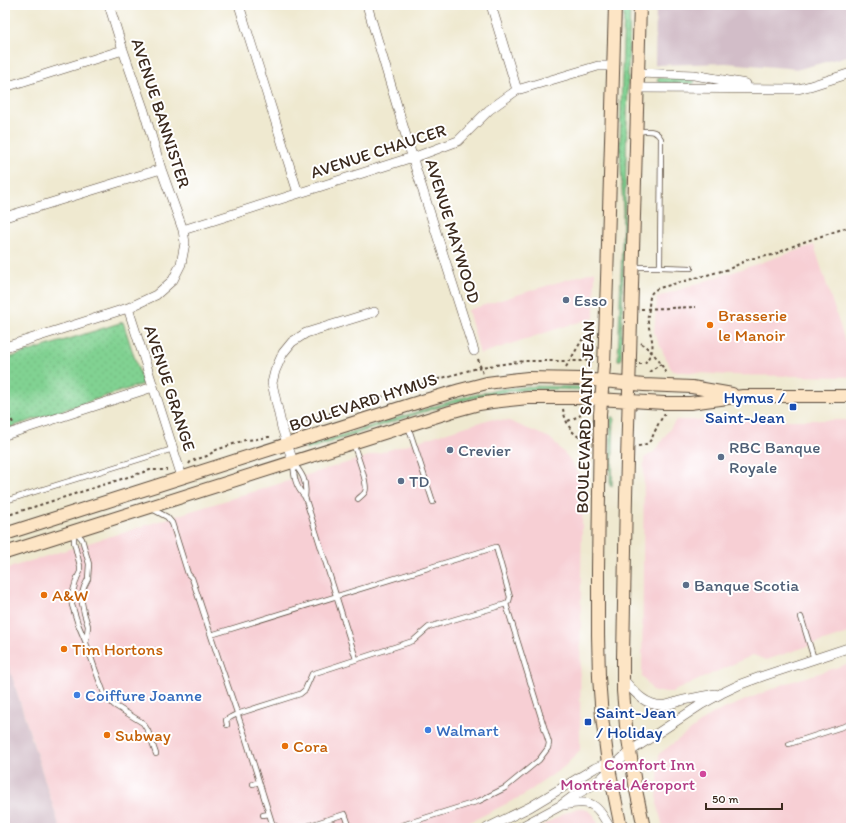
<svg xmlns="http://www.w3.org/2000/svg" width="856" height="833" viewBox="0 0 856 833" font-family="Itim,sans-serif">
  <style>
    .built { fill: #f7cfd4 }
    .industrial { fill: #d2bdc8 }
    .green { fill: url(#green-dots); stroke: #5e7e58 }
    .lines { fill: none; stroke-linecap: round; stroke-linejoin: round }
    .lane-casing { stroke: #564739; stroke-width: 6 }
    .street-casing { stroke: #564739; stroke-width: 10 }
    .secondary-casing { stroke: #564739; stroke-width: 14 }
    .path { stroke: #564739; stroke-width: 2; stroke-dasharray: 3 3; stroke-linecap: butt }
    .lane { stroke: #fff; stroke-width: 4.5 }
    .street { stroke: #fff; stroke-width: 9 }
    .secondary { stroke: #fde5c5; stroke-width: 12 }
    .service-dot { fill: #5c6f8a; stroke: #fff; stroke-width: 1.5 }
    .food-dot { fill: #e8710a; stroke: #fff; stroke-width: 1.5 }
    .transit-dot { fill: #1a4fb4; stroke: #fff; stroke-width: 1.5 }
    .shop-dot { fill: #3f7fe0; stroke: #fff; stroke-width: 1.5 }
    .hotel-dot { fill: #d1479c; stroke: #fff; stroke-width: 1.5 }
    .labels { text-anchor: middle; stroke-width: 4; stroke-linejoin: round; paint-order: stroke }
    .street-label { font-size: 17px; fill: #3b2a1e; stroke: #fff }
    .service-label { font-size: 17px; fill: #4e5e75; stroke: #fff; text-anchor: start }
    .food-label { font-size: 17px; fill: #c56008; stroke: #fff; text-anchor: start }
    .transit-label { font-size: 17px; fill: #164399; stroke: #fff; text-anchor: end }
    .shop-label { font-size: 17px; fill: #366cbe; stroke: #fff; text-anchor: start }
    .hotel-label { font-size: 17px; fill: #b23c85; stroke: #fff; text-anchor: end }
  </style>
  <defs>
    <pattern id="green-dots" width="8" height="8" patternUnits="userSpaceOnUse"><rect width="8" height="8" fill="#81d292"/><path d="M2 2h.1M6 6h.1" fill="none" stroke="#70b47d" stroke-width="1.8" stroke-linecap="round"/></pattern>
  </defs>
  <rect width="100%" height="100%" fill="#fff"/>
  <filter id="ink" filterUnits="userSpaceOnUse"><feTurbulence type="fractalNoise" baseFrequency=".025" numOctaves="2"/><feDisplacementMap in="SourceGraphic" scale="8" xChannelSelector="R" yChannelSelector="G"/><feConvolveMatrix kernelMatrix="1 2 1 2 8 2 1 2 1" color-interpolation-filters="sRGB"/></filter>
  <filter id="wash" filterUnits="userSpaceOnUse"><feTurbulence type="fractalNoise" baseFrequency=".012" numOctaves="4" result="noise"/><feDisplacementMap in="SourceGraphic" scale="16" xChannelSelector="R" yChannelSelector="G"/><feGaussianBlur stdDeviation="0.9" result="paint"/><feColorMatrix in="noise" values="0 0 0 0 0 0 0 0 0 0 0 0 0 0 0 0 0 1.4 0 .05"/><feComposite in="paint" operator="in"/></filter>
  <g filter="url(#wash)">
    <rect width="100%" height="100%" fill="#efe9d0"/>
    <path class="built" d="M814,245l37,115v17l-123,-2 -56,-4 -18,-38 3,-36z
      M595,271l-1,47 -25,7 -89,29 -12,-44z
      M490,419l19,2 41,17 17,18 16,24 -2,95 -1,175 -15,16 -41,29 -66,33h-398l-55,-174v-85l302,-94z
      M676,420h175v212l-85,28 -13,-5 -81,37h-18l-12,-16 2,-218 10,-6z
      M851,663v165h-188l-6,-24 2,-50 53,-40 72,-30z
      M578,808l9,2 6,4 7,14h-62l27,-15z"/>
    <path class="industrial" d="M656,5h195v50l-52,14 -73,-6 -71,2z
      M5,654l25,80 30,94h-55z"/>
    <path class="green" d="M624,5h6l-9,355h-3l5,-148 -3,-68z
      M658,78h2l34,1 1,3 -2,2h-2l-31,-1 -3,-2z
      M123,322l20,62 -138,45v-70z
      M536,386l46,1v3c-26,-1 -51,-2 -76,2 -31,4 -60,13 -89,22 -37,12 -74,24 -111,36l-1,-3 155,-49 41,-9z
      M611,417h3l-2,69h-2z"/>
  </g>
  <g filter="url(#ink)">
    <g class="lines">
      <g class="lane-casing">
        <path id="lane" d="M634,267h26l1,-128c-6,-11 -13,-7 -23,-8
          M660,267l31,1
          M408,426l25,76
          M353,443c3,9 16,42 12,49 -1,2 -5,5 -7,7
          M293,462c10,13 14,19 12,35l51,162
          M293,462c1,15 2,24 12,35
          M5,501l168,-52
          M152,509l15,8 5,6 16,51 4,4 27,82 25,73 28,90 6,5
          M74,532v10l6,24v6l-3,6 -6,20 1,7 6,19 8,19 9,26 10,27 9,9 29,18 5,8 8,23
          M76,532l6,7 7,25 -1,15 -4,8 -3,11 3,15 4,13 -2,17
          M801,617l13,42
          M211,635l285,-88 14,50 -1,4 -3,3 -77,23 -16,14 -101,33 -7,16 -5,4 -63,20 -6,3 -5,3 1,5
          M789,744l62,-20
          M253,784l6,-2
          M263,815l6,-1
          M301,828l44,-14 5,14
          M393,828l86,-27 26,-13 34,-28 9,-12 1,-5 -43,-139"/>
      </g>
      <g class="street-casing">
        <path id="street" d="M239,5l59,188
          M367,5l48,161 59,185
          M491,5l26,85
          M638,73l56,2 52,9
          M5,87l118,-37
          M637,88l161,1 12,-3 41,-13
          M5,217l156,-48
          M183,230l230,-73 5,-1 40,-15 31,-31 28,-20 81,-24h15
          M128,308l54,169
          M5,347l123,-39 28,-13 17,-15 8,-16 4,-21 -2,-13 -22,-61 -17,-58 -21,-61 -14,-45
          M5,435l148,-48
          M293,462l-11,-34 -10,-45 3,-12 8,-18 9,-11 14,-9 68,-21
          M623,679c11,13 24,29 43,26 6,-1 12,-4 18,-5 10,-2 20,-4 31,-6
          M564,805c29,-6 32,-1 46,23
          M487,828l43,-21 65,-39 17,-7
          M519,828l41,-22 12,-9 24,-14 33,-31 73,-48 20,-11 19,-9 22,-8 88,-29"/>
      </g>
      <g class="secondary-casing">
        <path id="secondary" d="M615,5l-8,274 -3,87 -4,48 -2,157v64l1,42 3,40 6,46 13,65
          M640,5l-14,491 -3,162v33l3,35 10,64 8,38
          M5,534l417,-133 38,-11 27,-7 23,-3 18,-2 55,1 61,6 48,2 40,7
          M5,553l445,-141 29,-8 13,-2 36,-4h53l83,5h26l53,-7h108"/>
      </g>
      <path class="path" d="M641,309l55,-2
        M641,343c11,8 21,19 25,32
        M478,359l5,15
        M639,364h5c3,-4 7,-9 8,-14 2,-9 -3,-19 -4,-28 -1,-5 1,-10 1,-16 1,-9 0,-14 10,-18l70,-19 20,-10 24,-4 25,-11 53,-18
        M566,367l16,-27 6,-3 6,-1
        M649,372l12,-8
        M563,409c2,12 10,31 24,29
        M5,410l5,7 3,6
        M568,421l13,-6
        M297,429l12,-9 126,-40 46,-13 44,-6h68
        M638,446c13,-1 13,-7 18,-17 2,-5 5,-10 9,-15
        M189,464l2,-3 16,-5 9,-6 29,-10 12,-1 11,-2h4
        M5,516l145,-46h17"/>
      <use href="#lane" class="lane"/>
      <use href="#street" class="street"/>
      <use href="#secondary" class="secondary"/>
    </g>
  </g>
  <g class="service-dot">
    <circle cx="566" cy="300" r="4"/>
    <circle cx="450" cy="450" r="4"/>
    <circle cx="721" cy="457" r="4"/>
    <circle cx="401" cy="481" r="4"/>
    <circle cx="686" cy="585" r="4"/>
  </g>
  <g class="food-dot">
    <circle cx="710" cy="325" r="4"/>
    <circle cx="44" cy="595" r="4"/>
    <circle cx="64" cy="649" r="4"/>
    <circle cx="107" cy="735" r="4"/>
    <circle cx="285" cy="746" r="4"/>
  </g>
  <g class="transit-dot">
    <rect x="789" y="403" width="8" height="8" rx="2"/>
    <rect x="584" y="718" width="8" height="8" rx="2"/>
  </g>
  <g class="shop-dot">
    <circle cx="77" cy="695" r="4"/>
    <circle cx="428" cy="730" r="4"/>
  </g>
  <circle class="hotel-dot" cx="703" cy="774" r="4"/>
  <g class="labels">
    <g class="street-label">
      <text transform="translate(161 113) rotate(72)" y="6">AVENUE BANNISTER</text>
      <text transform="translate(378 151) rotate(-18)" y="6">AVENUE CHAUCER</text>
      <text transform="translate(453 231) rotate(73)" y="6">AVENUE MAYWOOD</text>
      <text transform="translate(170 388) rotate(72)" y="6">AVENUE GRANGE</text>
      <text transform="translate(363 402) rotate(-18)" y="6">BOULEVARD HYMUS</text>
      <text transform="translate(585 417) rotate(-88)" y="6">BOULEVARD SAINT-JEAN</text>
    </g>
    <g class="service-label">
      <text x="574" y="306">Esso</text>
      <text x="729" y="453">RBC Banque<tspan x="729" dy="20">Royale</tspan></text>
      <text x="458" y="456">Crevier</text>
      <text x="409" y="487">TD</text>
      <text x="694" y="591">Banque Scotia</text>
    </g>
    <g class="food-label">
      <text x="718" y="321">Brasserie<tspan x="718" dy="20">le Manoir</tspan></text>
      <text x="52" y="601">A&amp;W</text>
      <text x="72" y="655">Tim Hortons</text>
      <text x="115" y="741">Subway</text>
      <text x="293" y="752">Cora</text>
    </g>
    <g class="transit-label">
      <text x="785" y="403">Hymus /<tspan x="785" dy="20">Saint-Jean</tspan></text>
      <text x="596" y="718" text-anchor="start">Saint-Jean<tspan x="596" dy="20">/ Holiday</tspan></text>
    </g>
    <g class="shop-label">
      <text x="85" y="701">Coiffure Joanne</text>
      <text x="436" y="736">Walmart</text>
    </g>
    <g class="hotel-label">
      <text x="695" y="770">Comfort Inn<tspan x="695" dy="20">Montréal Aéroport</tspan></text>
    </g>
  </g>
  <rect width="856" height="833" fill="none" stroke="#fff" stroke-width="20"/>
  <path d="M706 803v6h76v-6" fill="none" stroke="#3b2a1e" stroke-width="2"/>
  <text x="712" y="803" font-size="12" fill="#3b2a1e" stroke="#ffffff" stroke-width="3" paint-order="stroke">50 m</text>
</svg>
